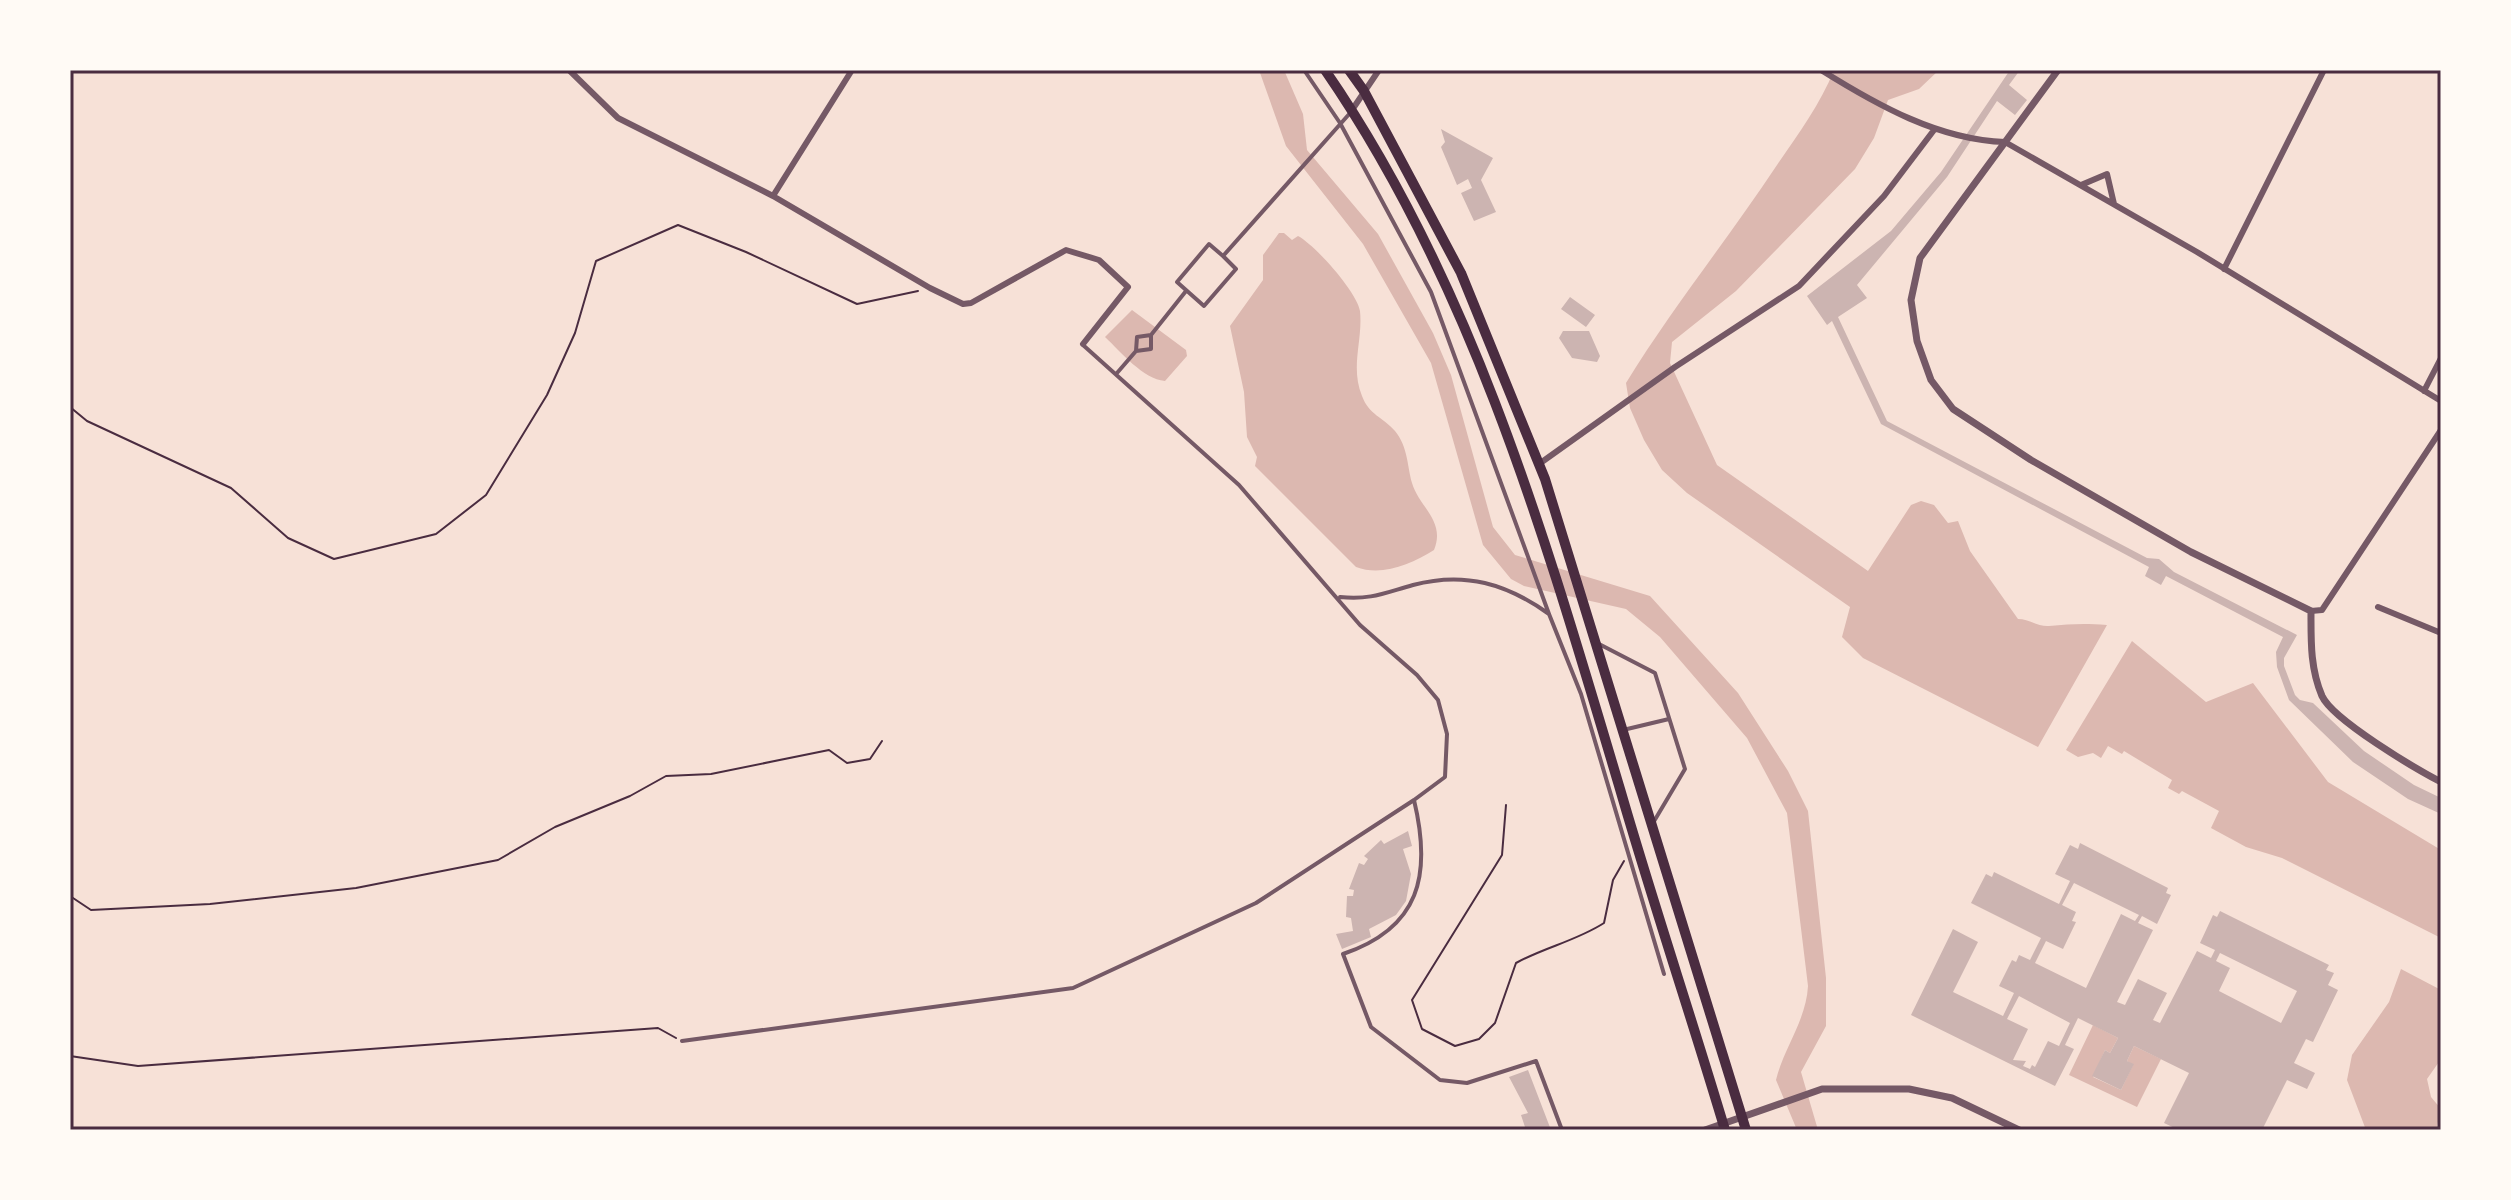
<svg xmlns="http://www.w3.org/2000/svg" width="2511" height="1200" viewBox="0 0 2511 1200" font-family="'Exo 2',sans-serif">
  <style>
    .water { fill: #dcb8b0 }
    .building { fill: #ccb4b1; fill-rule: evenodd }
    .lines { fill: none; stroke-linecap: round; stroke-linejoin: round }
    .path { stroke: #4a2c40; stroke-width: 2 }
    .pedestrian { stroke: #755966; stroke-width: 4 }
    .minor { stroke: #755966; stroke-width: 6 }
    .tertiary { stroke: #755966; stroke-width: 7 }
    .trunk { stroke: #4a2c40; stroke-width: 10 }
    .neatline { fill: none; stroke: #4a2c40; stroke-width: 3 }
  </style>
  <rect width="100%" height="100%" fill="#f7e1d7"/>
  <path class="water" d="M1259,70h25l19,44 4,36 71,84 55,99 18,42 42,152 22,28 135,41 88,97 50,78 20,40 18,167v48l-25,46 17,58h-21l-21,-50c8,-33 30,-59 32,-94l-21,-173 -40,-75 -87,-101 -34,-28 -102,-23 -13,-7 -28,-34 -52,-182 -68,-119 -77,-98z
    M1834,70h105l-20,19 -31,11 -14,38 -19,31 -119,122 -64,51 -2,21 47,102 151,106 43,-66 10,-4 13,4 14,18 10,-2 12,30 48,68c11,0 21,8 31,7 21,-2 35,-3 58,-1l-69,122 -175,-89 -21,-21 8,-30 -163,-114 -25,-23 -18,-30 -14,-32 -4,-25c46,-75 102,-144 151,-218 21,-31 43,-60 57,-95z
    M1279,233h5l8,7 6,-4c17,9 59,56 62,75 3,30 -10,55 2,85 7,19 21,21 33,35 13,16 12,34 17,52 7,24 34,38 22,67 -23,14 -52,27 -78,17l-101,-101 2,-9 -10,-20 -3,-45 -14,-66 33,-46v-25z
    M1132,310l54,40 1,6 -22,25c-22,-2 -44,-29 -60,-44z
    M2132,641l74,61 47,-19 75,99 113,68v88l-159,-80 -36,-11 -35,-19 8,-17 -37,-20 -3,3 -11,-6 4,-8 -48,-29 -2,3 -14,-8 -7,12 -8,-5 -15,4 -12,-7z
    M2401,969l40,21v69l-14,20 4,18 10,12 -4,17 4,4h-75l-19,-50 5,-25 37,-53z
    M2093,1025l25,13 -8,15 -5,-3 -12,27 28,13 12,-25 -6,-4 7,-15 27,13 -24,48 -68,-32z"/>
  <path class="building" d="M2010,70h10l-11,15 18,15 -12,15 -18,-14 -50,76 -90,108 10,13 -29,19 49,104 260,137 12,1 15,13 123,63 -13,23v8l11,29 5,5 13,3 51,48 50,34 27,13v16l-33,-15 -55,-37 -64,-62 -12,-33 -1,-15 7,-15 -117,-61 -5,9 -16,-9 4,-9 -268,-143 -49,-103 -5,4 -20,-29 84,-65 50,-59z
    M1441,129l52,29 -12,22 15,32 -22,9 -13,-28 11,-5 -4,-9 -11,6 -16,-38 4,-5z
    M1570,297l25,18 -9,12 -25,-18z
    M1563,331h26l11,25 -3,6 -25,-4 -13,-20z
    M1408,831l4,15 -9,3 8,25 -5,27 -10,14 -27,14 2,8 -29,12 -6,-15 17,-3 -2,-13 -5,-1 1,-21h6l1,-6 -5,-1 10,-26 5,2 4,-6 -4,-3 17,-16 3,4z
    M2080,843l88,45 -2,5 5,2 -14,29 -15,-8 -4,7 15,7 -36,72 8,3 13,-26 29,14 -14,27 7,3 37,-72 14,7 4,-8 -15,-7 13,-28 4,2 3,-6 109,54 -3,5 8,3 -6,12 10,5 -25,52 -7,-3 -12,24 21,10 -8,16 -20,-9 -25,50h-83l-15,-7 25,-50 -55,-27 -7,15 7,3 -13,26 -29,-14 13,-26 5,3 8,-15 -40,-20 -13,27 9,4 -19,37 -144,-71 42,-86 25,13 -25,50 50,24 11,-23 -15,-7 13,-26 4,2 3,-7 11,5 11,-22 -70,-35 15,-29 6,3 2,-5 65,32 11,-23 -15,-7 15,-29 8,4zM2074,883l65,32 -4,6 -14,-7 -35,74 -51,-25 11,-22 17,8 13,-27 -4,-1 4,-9 -14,-7zM2220,953l77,38 -16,32 -62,-32 11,-23 -14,-7zM2019,996l51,27 -11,23 -11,-5 -13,26 -3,-2 -2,4 -7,-3 3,-5 -13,-1 15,-31 -21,-10z
    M1528,1070l23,60h-25l-5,-15 7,-2 -19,-36z"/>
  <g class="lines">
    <path class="path" d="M70,407l17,14 144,67 57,50 46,21 102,-25 50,-39 61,-100 28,-62 21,-72 82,-36 68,27 111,52 61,-13
      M1506,805l-4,50 -90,145 10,29 33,17 24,-7 16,-16 21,-60c29,-16 60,-22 88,-40l9,-43 11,-19
      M70,896l21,14 119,-6 146,-16 142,-28 57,-33 75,-31 36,-20 45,-2 118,-24 18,13 23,-4 12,-18
      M70,1056l68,10 520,-38 18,10"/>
    <path class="pedestrian" d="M1304,70l36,53 91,169 118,322
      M1223,256l13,13 -32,37 -27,-24 32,-38 14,12 128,-144
      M1083,345l156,140 121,140 57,50 21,25 9,34 -2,43 -31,23c18,75 6,128 -71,154l28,73 69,53 27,3 69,-22 26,69
      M1136,351l15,-2v-14l35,-44
      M1117,373l19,-22 1,-14 14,-2
      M1340,597c31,3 44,-4 73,-12 52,-14 94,-1 136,29
      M1549,614l32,80 83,280
      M1599,644l56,29 30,96 -32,54
      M1623,730l46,-11
      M682,1041l391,-53 183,-85 158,-103"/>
    <path class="minor" d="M569,70l49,48 155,78 157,92 33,16 8,-1 95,-53 33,10 29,27 -45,57
      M1821,70c56,35 118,70 184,72l192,110 244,149
      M1352,110l27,-40
      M2081,185l26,-11 7,30
      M773,196l79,-126
      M2224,269l100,-199
      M2424,391l17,-33
      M1539,464l136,-97 124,-81 85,-90 50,-66
      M2378,607l63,26
      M2311,611l11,-1 119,-180"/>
    <path class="tertiary" d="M2058,70l-138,188 -9,42 6,41 14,39 22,29 78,51 160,92 120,59c0,29 -1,57 11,85 11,24 94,73 119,86
      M1705,1130l117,-41h87l43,9 67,32"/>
    <path class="trunk" d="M1325,70c149,216 221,471 295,719 33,114 71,227 105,341
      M1349,70l15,21 97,182 84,206 201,651"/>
  </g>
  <rect width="2511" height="1200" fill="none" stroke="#fffaf5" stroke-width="144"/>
  <rect x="72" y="72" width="2367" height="1056" class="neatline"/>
</svg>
